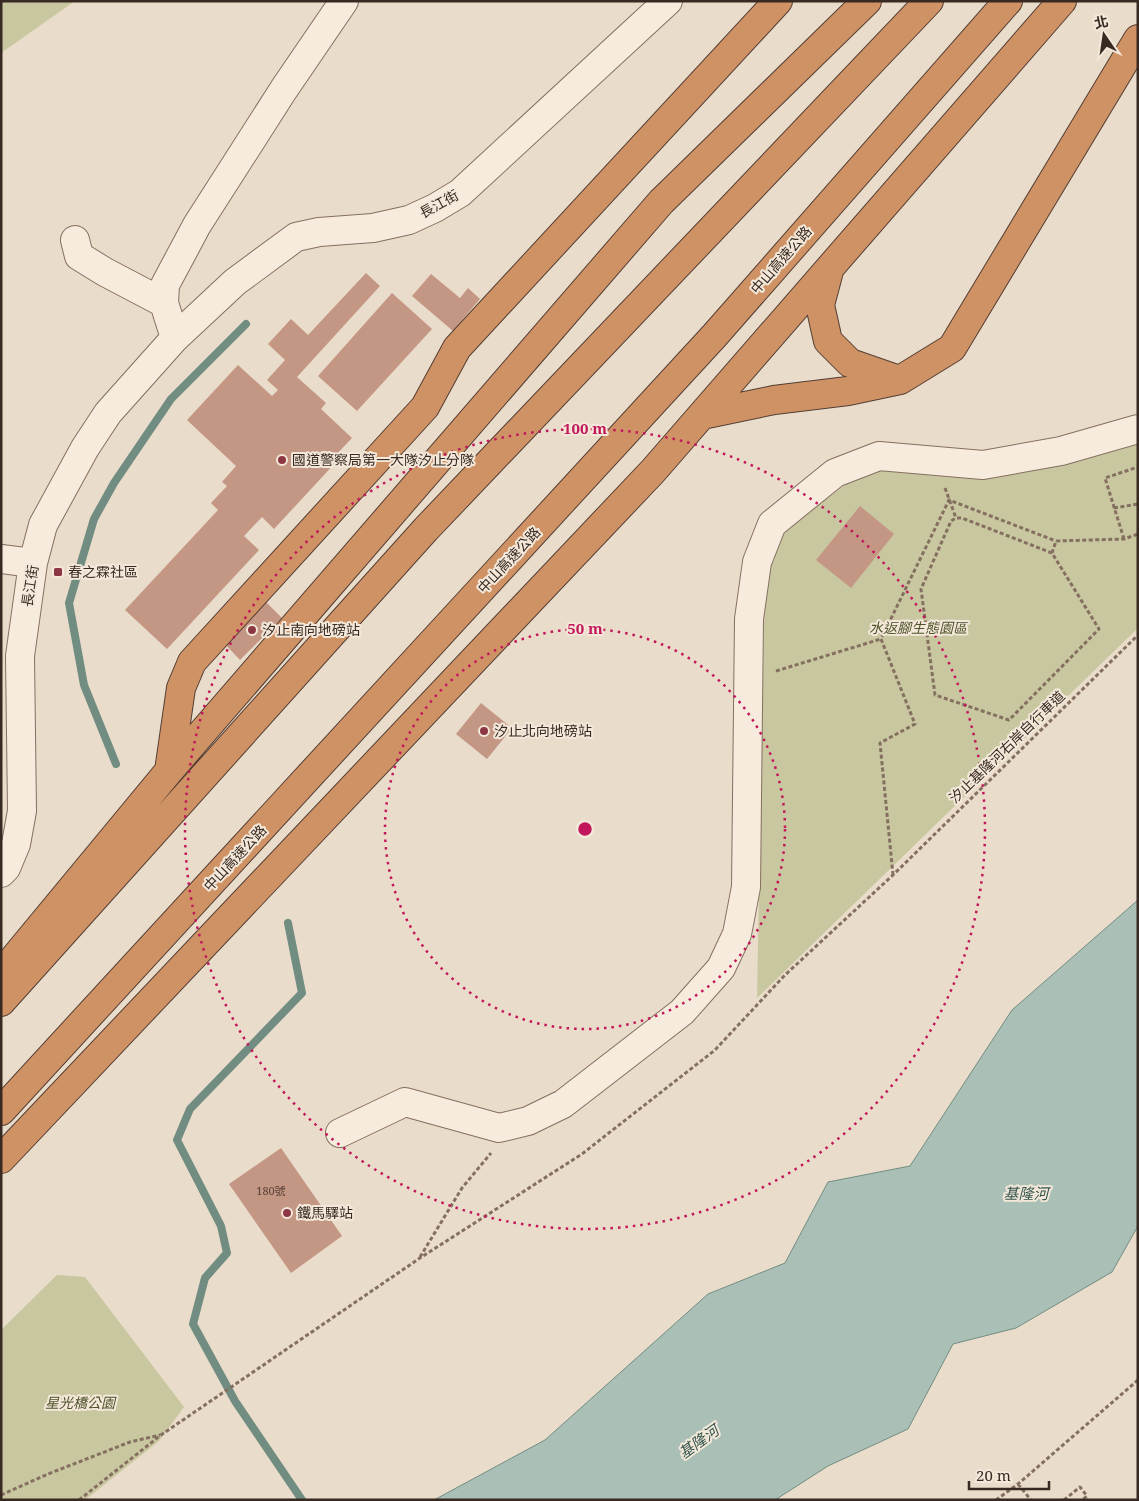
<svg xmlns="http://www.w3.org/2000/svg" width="1139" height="1501" viewBox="0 0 1139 1501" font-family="'Noto Serif','Noto Sans TC',serif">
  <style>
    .green { fill: #c8c79f }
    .water { fill: #aabfb6; stroke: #718d82 }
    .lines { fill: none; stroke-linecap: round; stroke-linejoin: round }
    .stream { stroke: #718d82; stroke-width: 8 }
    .building { fill: #c49684 }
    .minor-casing { stroke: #856f60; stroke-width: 30 }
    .highway-casing { stroke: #543e34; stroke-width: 30 }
    .path { stroke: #856f60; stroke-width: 3; stroke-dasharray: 4 2.5; stroke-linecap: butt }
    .minor { stroke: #f6ebdd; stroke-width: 28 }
    .highway { stroke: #cf9265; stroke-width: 28 }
    .ring { fill: none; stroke: #c2185b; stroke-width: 2.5; stroke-dasharray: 2.5 5 }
    .poi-dot { fill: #8e3744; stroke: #f3e8d9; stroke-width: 2 }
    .labels { text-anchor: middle; stroke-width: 4; stroke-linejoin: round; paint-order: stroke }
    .number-label { font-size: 11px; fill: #5b443a }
    .street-label { font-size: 14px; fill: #382922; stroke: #f3e8d9 }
    .poi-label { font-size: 14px; fill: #382922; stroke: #f3e8d9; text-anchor: start }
    .park-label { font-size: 14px; font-style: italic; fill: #4e522b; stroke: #f3e8d9 }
    .water-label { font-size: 15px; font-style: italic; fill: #33564e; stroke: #f3e8d9 }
    .centre { fill: #c2185b; stroke: #f3e8d9; stroke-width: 2.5 }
    .ring-label { font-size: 15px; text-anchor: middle; font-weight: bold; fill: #c2185b; stroke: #f3e8d9; stroke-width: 4; stroke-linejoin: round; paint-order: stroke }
  </style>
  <rect width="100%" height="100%" fill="#eadcca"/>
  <path class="green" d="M1,1h74l-74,52z
    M1138,442v186l-381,370 8,-421 14,-42 70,-53 35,-15 70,10 78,-7z
    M57,1275l28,2 99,130 -25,34 -74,59h-84v-170z"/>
  <path class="water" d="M1138,900v326l-26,46 -96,56 -63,16 -45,85 -80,37 -53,34h-341l111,-60 163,-146 77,-31 43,-81 82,-16 102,-156z"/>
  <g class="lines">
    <path class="stream" d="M116,764l-32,-79 -15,-82 25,-84 20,-36 57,-84 75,-75
      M288,923l14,70 -112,116 -13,31 44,86 6,27 -22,25 -12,46 42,77 67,99"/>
  </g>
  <path class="building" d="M366,273l14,13 -83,91 29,26 -5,6 31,29 -19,20 4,3 -63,68 -12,-12 -18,19 15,14 -92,99 -42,-39 93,-100 -7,-7 16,-17 -5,-4 14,-16 -49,-46 51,-55 34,31 6,-6 -11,-10 18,-20 -17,-16 23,-25 17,16z
    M431,274l29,24 8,-10 12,11 -27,32 -41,-35z
    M392,293l40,36 -75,82 -39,-35z
    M860,506l34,28 -43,54 -35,-28z
    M265,601l17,17 -42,42 -17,-18z
    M481,703l31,25 -25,31 -31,-25z
    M281,1148l61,88 -51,37 -62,-89z"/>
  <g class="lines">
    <g class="minor-casing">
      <path id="minor" d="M75,240l4,16 26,16 59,31
        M175,338l-11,-35 1,-18 32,-60 87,-136 60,-88
        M1,559l32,4
        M1,873l5,-5 10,-24 6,-33 -2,-155 13,-93 10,-38 42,-77 23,-35 67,-75 60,-56 61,-45 23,-5 54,-4 36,-8 26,-12 25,-15 208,-192
        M340,1133l65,-31 94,26 29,-7 35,-17 119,-92 39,-44 16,-34 9,-47 3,-268 8,-57 15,-38 63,-51 44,-17 104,9 78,-14 77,-22"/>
    </g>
    <g class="highway-casing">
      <path id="highway" d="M829,271l-9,34 8,36 22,22 49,17
        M702,415l72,-15 74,-9 52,-11 52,-32 186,-309
        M169,771l492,-569 206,-201
        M1,974l168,-203 12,-83 11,-26 233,-255 32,-59 321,-347
        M1,1002l425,-473 503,-528
        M1,1111l714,-776 293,-334
        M1,1159l652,-688 409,-470"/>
    </g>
    <path class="path" d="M945,488l11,30
      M1114,508l24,-4
      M1124,539l-19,-61 33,-11
      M1052,553l-90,-35h-6l-5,3 -30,68 14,106 74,25 90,-91 -47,-76 4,-12 68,-2 14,-5
      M776,671l105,-32
      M893,875l-13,-132 35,-19 -34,-85 68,-139 107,41
      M420,1257l42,-69 29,-35
      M1018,1484l13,16
      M1,1495l47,-21 82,-32 30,-7
      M79,1500l82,-65 259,-177 162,-104 133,-104 70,-75 108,-100 245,-240
      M996,1500l22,-16 120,-104
      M1064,1500l16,-13 7,9 -5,4"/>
    <use href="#minor" class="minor"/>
    <use href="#highway" class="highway"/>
  </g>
  <g class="ring">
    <circle cx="585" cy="829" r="200"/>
    <circle cx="585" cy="829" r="400"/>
  </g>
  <g class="poi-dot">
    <circle cx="282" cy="460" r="5"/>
    <rect x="53" y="567" width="10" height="10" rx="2.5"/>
    <circle cx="252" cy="630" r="5"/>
    <circle cx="484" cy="731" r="5"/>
    <circle cx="287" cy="1213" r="5"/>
  </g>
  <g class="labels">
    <g class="number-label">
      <text x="271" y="1195">180號</text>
    </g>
    <g class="street-label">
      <text transform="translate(439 204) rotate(-29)" y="5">長江街</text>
      <text transform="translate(781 260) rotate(-49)" y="5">中山高速公路</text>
      <text transform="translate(509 560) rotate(-47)" y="5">中山高速公路</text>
      <text transform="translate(30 586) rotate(-81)" y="5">長江街</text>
      <text transform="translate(1007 747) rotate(-44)" y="5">汐止基隆河右岸自行車道</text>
      <text transform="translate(235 858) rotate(-47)" y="5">中山高速公路</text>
    </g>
    <g class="poi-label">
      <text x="292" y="465">國道警察局第一大隊汐止分隊</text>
      <text x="68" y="577">春之霖社區</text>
      <text x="262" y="635">汐止南向地磅站</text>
      <text x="494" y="736">汐止北向地磅站</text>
      <text x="297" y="1218">鐵馬驛站</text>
    </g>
    <g class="park-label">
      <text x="918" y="633">水返腳生態園區</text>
      <text x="80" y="1408">星光橋公園</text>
    </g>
    <g class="water-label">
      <text x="1026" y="1199">基隆河</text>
      <text transform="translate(699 1442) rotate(-36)" y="5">基隆河</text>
    </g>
  </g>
  <circle cx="585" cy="829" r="8" class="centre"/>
  <g class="ring-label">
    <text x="585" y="434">100 m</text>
    <text x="585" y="634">50 m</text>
  </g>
  <rect width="1139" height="1501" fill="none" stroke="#382922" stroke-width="5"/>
  <g transform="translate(1104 35) rotate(347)" stroke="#f3e8d9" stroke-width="4" paint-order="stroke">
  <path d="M0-4L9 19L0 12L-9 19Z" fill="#382922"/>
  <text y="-8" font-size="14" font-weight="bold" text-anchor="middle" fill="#382922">北</text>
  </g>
  <path d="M969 1481v8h80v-8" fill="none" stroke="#382922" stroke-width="2.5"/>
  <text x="976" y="1481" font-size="15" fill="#382922" stroke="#f3e8d9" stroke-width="4" paint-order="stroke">20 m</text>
</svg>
